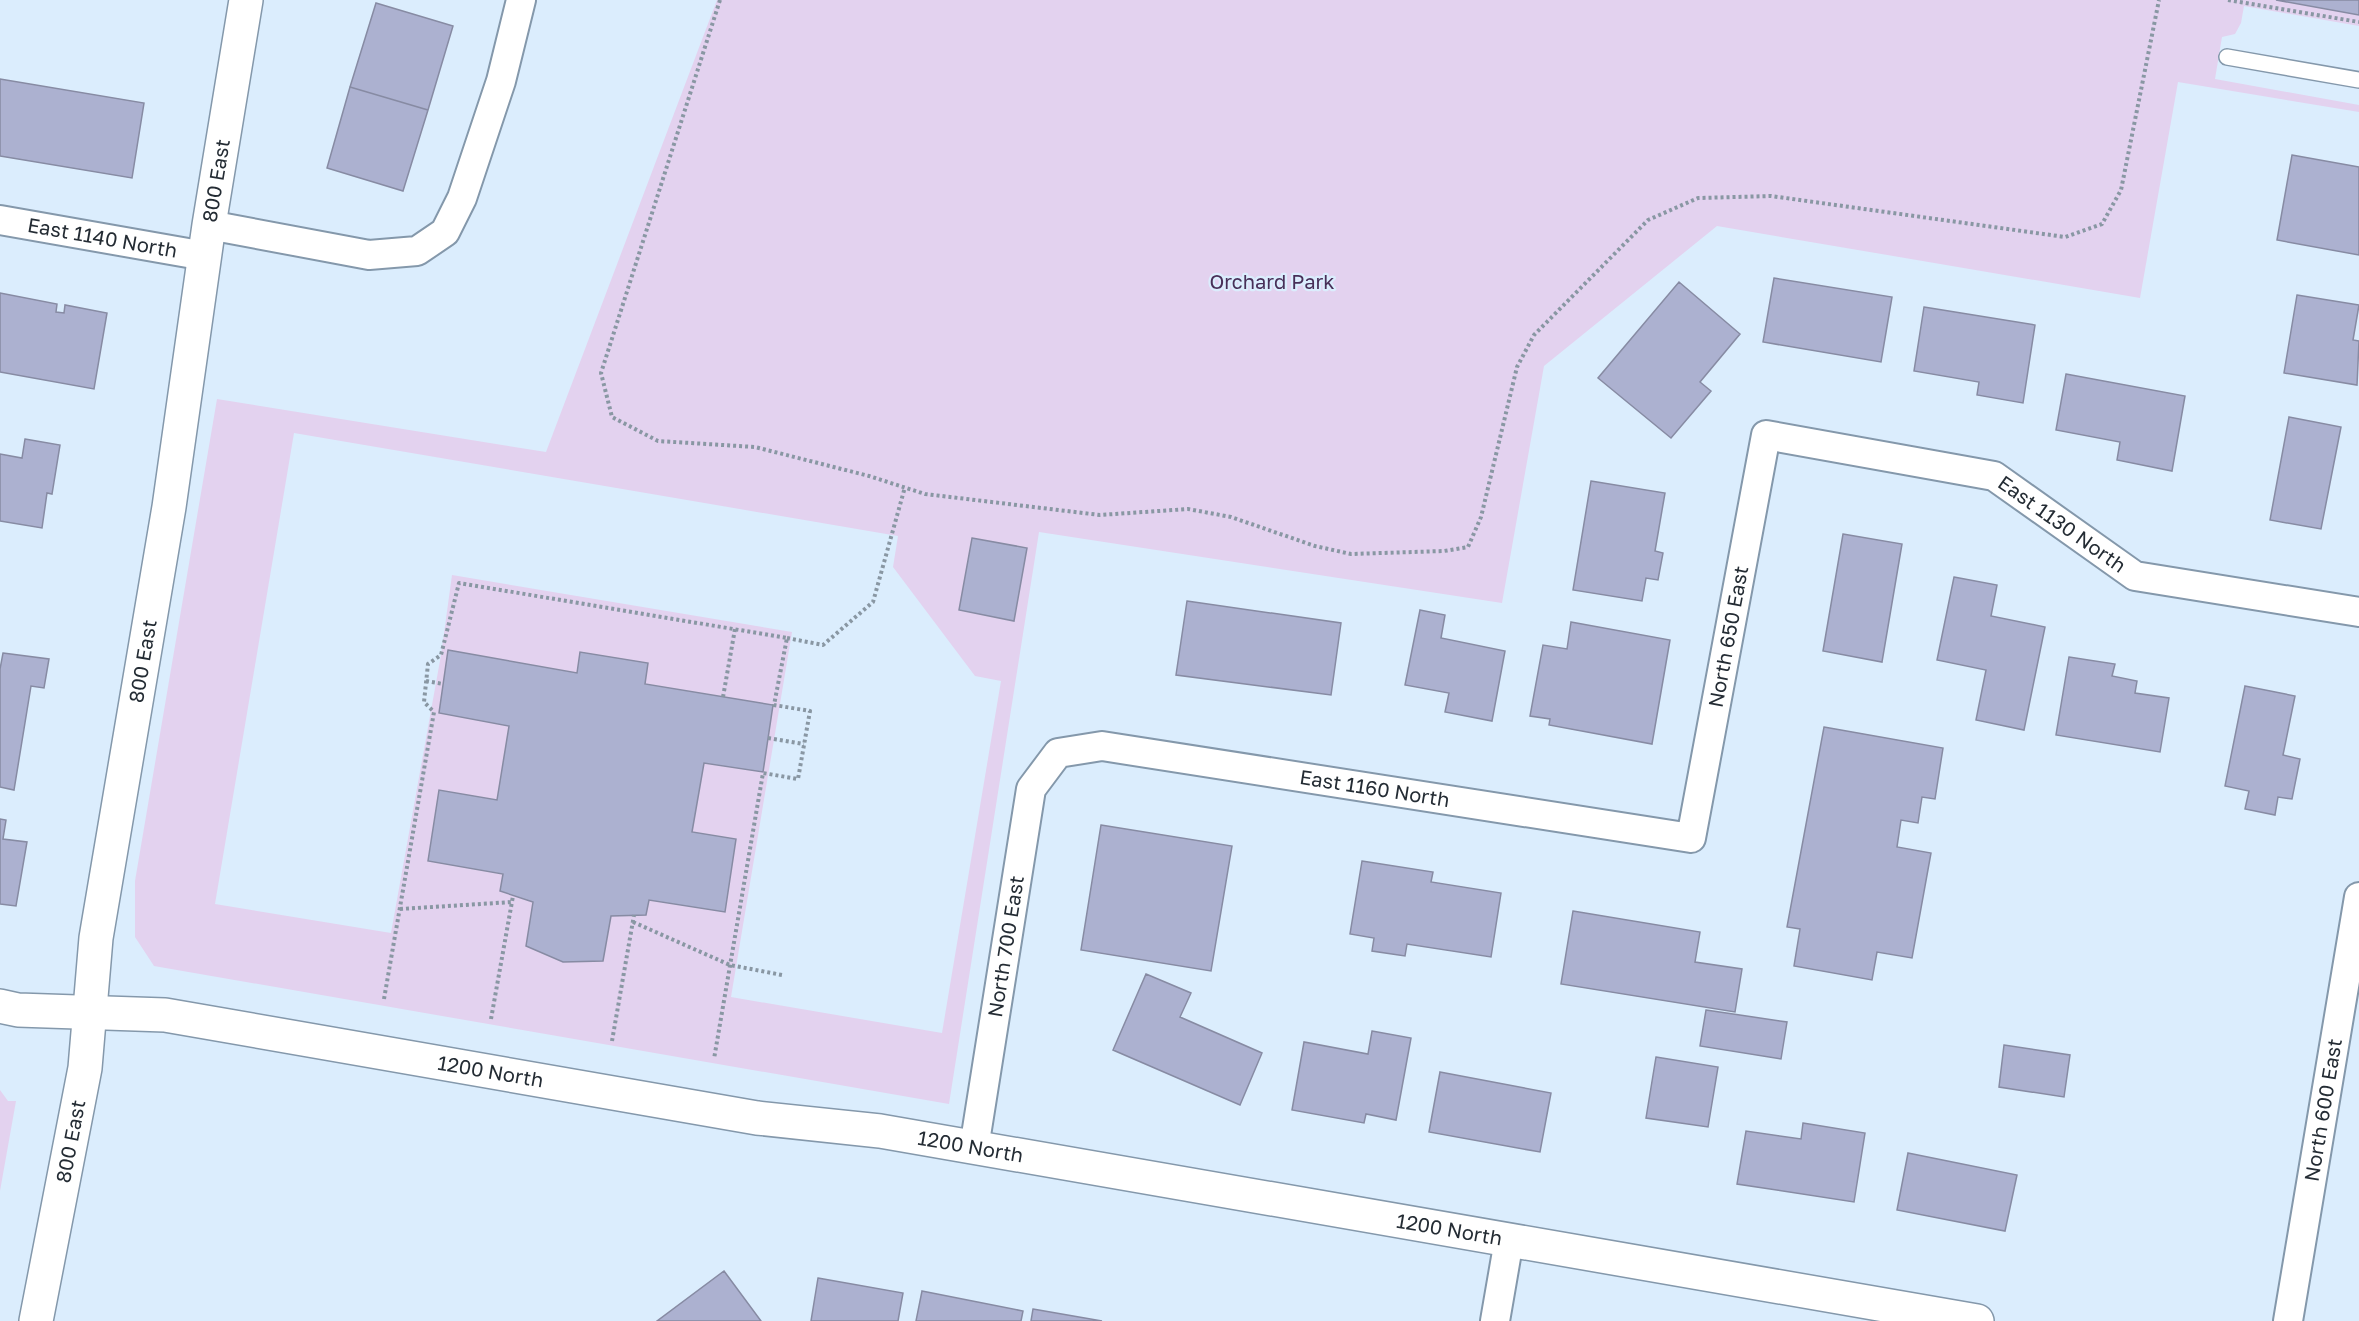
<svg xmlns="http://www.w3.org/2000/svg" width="2359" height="1321" viewBox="0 0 2359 1321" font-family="'Golos Text',sans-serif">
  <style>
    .green { fill: #e3d2ef; fill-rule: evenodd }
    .building { fill: #acb1d0; stroke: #878ba3; stroke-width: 1.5 }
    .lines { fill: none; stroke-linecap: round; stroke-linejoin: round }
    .lane-casing { stroke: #8498ab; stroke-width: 18 }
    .street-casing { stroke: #8498ab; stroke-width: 32 }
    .secondary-casing { stroke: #8498ab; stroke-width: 36 }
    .path { stroke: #8997a3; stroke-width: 4; stroke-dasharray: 3 3; stroke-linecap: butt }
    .lane { stroke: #fff; stroke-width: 15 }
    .street { stroke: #fff; stroke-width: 28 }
    .secondary { stroke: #fff; stroke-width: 33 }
    .labels { text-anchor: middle; stroke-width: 4.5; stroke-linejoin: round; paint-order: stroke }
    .street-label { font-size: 20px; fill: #242c34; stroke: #dbedfd }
    .park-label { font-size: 20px; fill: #482f58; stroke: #dbedfd }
  </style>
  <rect width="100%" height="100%" fill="#dbedfd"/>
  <path class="green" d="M717,0h1559l83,15v11l-115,-20 -3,17 -6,11 -13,3 -7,42 144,26v7l-181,-30 -38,216 -423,-72 -173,140 -42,237 -463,-71 -90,572 -795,-138 -19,-29v-56l82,-482 329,53zM294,433l604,103 -5,31 82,109 26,5 -59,352 -211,-36 61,-365 -340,-57 -11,80 -50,278 -176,-29zM448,650l129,23 3,-21 65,32 128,21 -69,58 -12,69 44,7 -11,73 -76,-12 -3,15 -35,1 -48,46 -37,-16 7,-44 -33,-11 3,-17 -75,-13 11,-70 58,9 12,-74 -70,-13z
    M0,1090l8,11h8l-16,90z"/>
  <path class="building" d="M2276,0h83v15z
    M376,3l77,23 -25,84 -78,-23z
    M0,79l144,24 -12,75 -132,-22z
    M350,87l78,23 -25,81 -76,-23z
    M2292,155l67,12v88l-82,-15z
    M1774,278l118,19 -11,65 -118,-20z
    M1679,282l61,52 -40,48 11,9 -40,47 -73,-60z
    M0,293l57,11 -1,8 8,1 1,-8 42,8 -13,76 -94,-17z
    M2297,295l62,10 -6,35 6,1 -2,44 -73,-12z
    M1924,307l111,18 -12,78 -46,-8 2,-13 -65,-11z
    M2066,374l119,22 -13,75 -55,-11 3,-18 -64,-12z
    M2289,417l52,10 -20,102 -51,-9z
    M25,439l35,6 -8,49 -5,-1 -5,35 -42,-7v-67l22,4z
    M1591,481l74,12 -10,58 8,2 -5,27 -12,-2 -4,23 -69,-11z
    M1843,534l59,10 -20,118 -59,-11z
    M972,538l55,10 -13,73 -55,-11z
    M1954,577l43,8 -6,31 54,11 -21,103 -48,-10 10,-50 -49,-10z
    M1187,601l154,22 -10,72 -155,-20z
    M1420,610l25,5 -4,23 64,13 -13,70 -47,-9 4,-19 -44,-8z
    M1571,622l99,18 -18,104 -103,-19 1,-6 -20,-3 13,-71 24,4z
    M448,650l129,23 3,-21 68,11 -3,21 128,21 -10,67 -59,-9 -12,69 44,7 -11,73 -76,-12 -3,15 -35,1 -8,45 -40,1 -37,-16 7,-44 -33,-11 3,-17 -75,-13 11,-71 58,10 12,-74 -70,-13z
    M3,653l46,6 -5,29 -13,-2 -17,104 -14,-3v-118z
    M2069,657l46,7 -3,12 25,5 -2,12 34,5 -9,54 -104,-17z
    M2245,686l50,10 -12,59 17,4 -8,40 -14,-2 -3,18 -30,-6 4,-18 -24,-5z
    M1824,727l119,21 -8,51 -13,-2 -4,26 -17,-3 -4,27 34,6 -19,105 -35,-6 -5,28 -78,-14 6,-37 -13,-2z
    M0,819l6,1 -3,19 24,3 -11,64 -16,-2z
    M1101,825l131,21 -21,125 -130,-21z
    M1362,861l71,11 -2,10 70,11 -10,64 -84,-13 -2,12 -33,-5 2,-13 -24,-4z
    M1573,911l127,21 -5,30 47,7 -7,43 -174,-28z
    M1146,974l45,19 -11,24 82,36 -22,52 -127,-55z
    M1706,1010l81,12 -6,37 -81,-13z
    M1372,1031l39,7 -15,82 -30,-6 -2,9 -72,-13 12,-68 64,12z
    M2004,1045l66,10 -6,42 -65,-10z
    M1656,1057l62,10 -10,60 -62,-9z
    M1440,1072l111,21 -11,59 -111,-20z
    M1803,1123l62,10 -11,69 -117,-18 9,-53 55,8z
    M1908,1153l109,22 -12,56 -108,-21z
    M724,1271l37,50h-104z
    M818,1278l85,15 -5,28h-87z
    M922,1291l101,20 -2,10h-105z
    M1033,1309l69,12h-71z"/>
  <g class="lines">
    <g class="lane-casing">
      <path id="lane" d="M2227,57l132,23"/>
    </g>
    <g class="street-casing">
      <g id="street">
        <path id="s1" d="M0,220l205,36"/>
        <path d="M209,225l160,30 48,-4 28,-19 17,-34 39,-117 20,-81"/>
        <path id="s2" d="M974,1148l57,-359 27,-36 44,-7 589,92 75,-403 228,41 141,100 224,36"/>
        <path d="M1495,1321l14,-81"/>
        <path id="s3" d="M2288,1321l71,-424"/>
      </g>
    </g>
    <g class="secondary-casing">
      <g id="secondary">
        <path id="s4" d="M0,1006l18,4 147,5 592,103 123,13 1097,190"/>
        <path id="s5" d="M36,1321l49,-253 11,-130 73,-431 40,-282 37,-225"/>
      </g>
    </g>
    <path class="path" d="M720,0l-119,373 11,44 46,24 97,6 114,29 56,18 175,21 88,-6 43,8 84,29 36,8 93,-3 24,-4 13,-30 36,-150 17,-32 114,-115 50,-22 73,-2 294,41 37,-13 19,-34 38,-190
      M2228,0l131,22
      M787,638l36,7 50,-43 32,-115
      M426,681l17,3
      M723,697l12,-68
      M768,738l36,6
      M400,909l112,-7
      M633,922l97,43 52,10
      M384,999l50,-287 -10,-10 4,-38 13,-9 18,-72 328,55 -13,67 36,6 -12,68 -35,-6 -49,286
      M491,1019l22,-123
      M612,1041l22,-126"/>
    <use href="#lane" class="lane"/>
    <use href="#street" class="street"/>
    <use href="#secondary" class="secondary"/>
  </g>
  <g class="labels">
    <g class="street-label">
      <text dy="7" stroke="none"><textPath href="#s5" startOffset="1155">800 East</textPath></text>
      <text dy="7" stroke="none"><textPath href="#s1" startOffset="104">East 1140 North</textPath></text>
      <text dy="7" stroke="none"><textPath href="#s2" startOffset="1774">East 1130 North</textPath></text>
      <text dy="7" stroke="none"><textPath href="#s2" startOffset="1254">North 650 East</textPath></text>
      <text dy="7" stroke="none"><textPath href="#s5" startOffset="669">800 East</textPath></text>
      <text dy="7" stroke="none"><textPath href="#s2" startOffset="729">East 1160 North</textPath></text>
      <text dy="7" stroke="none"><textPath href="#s2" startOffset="204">North 700 East</textPath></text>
      <text dy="7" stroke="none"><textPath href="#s4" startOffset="496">1200 North</textPath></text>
      <text dy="7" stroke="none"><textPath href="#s3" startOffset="214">North 600 East</textPath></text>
      <text dy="7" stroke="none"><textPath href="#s5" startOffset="183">800 East</textPath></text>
      <text dy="7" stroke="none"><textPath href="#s4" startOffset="982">1200 North</textPath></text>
      <text dy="7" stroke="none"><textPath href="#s4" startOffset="1468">1200 North</textPath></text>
    </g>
    <g class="park-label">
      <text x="1272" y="289">Orchard Park</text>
    </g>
  </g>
</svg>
